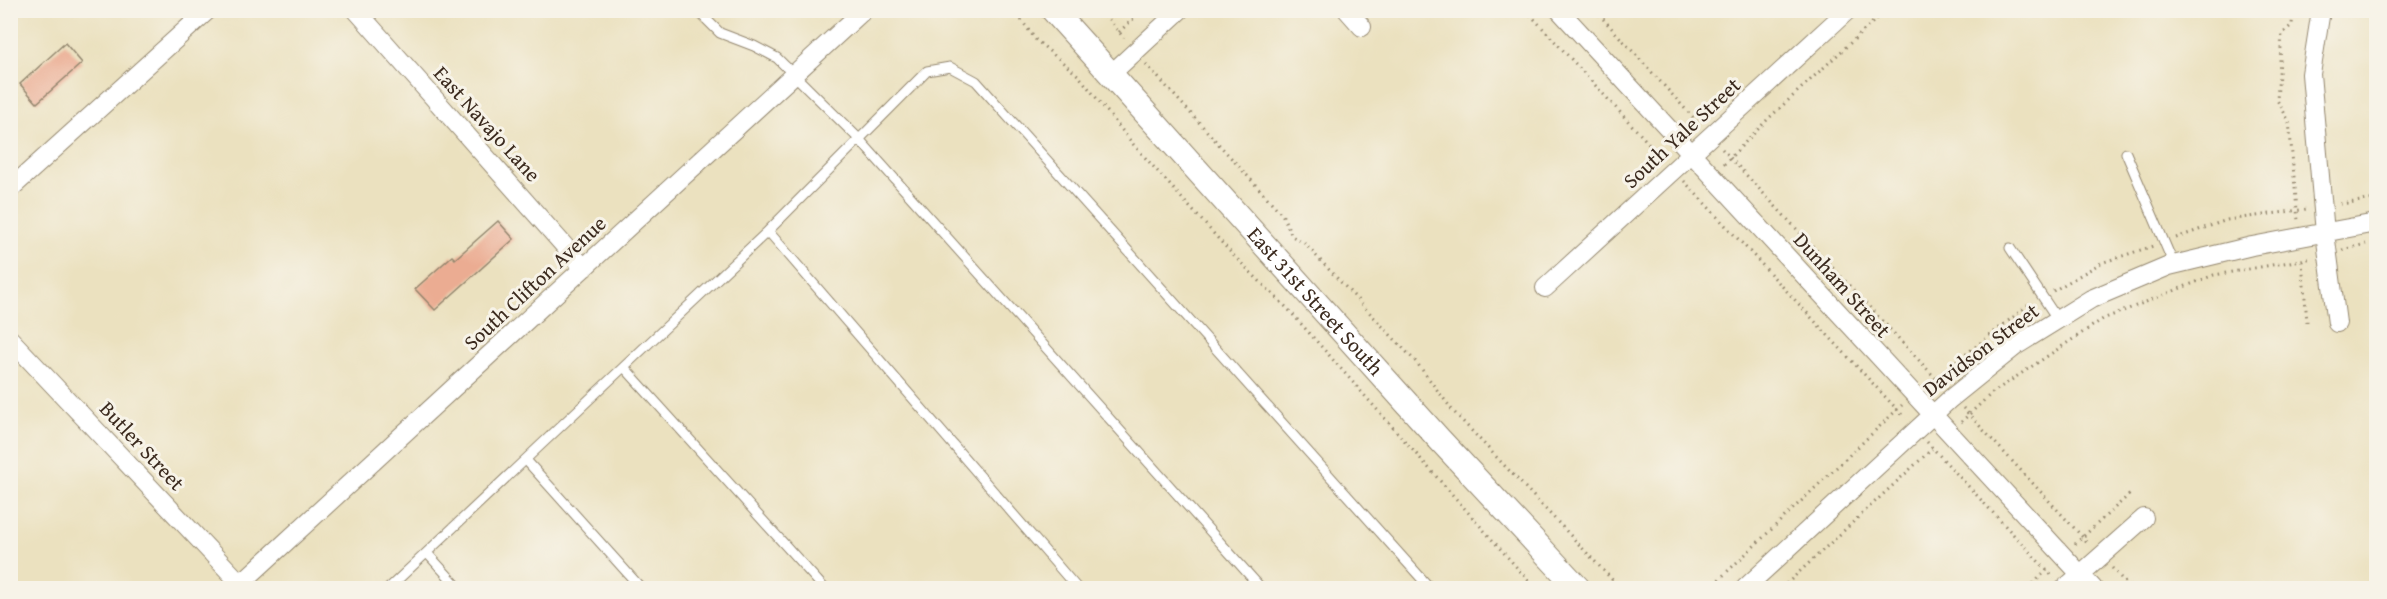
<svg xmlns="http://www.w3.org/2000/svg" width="2387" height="599" viewBox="0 0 2387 599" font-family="'Gentium Book Plus',serif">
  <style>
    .building { fill: #ebac92 }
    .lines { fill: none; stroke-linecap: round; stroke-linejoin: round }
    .lane-casing { stroke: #93866e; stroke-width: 11 }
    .street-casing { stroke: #93866e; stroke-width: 20 }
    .secondary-casing { stroke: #93866e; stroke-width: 26 }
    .path { stroke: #93866e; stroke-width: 3; stroke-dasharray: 1.5 4.5; stroke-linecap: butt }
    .lane { stroke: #fff; stroke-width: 9 }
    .street { stroke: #fff; stroke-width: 18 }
    .secondary { stroke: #fff; stroke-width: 24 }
    .labels { text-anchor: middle; stroke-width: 6; stroke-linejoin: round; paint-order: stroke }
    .street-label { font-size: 21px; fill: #3b2a1e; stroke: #f7f3e8 }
  </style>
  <rect width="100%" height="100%" fill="#f7f3e8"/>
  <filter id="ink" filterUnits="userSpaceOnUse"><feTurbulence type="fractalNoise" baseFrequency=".0167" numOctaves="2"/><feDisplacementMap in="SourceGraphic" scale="12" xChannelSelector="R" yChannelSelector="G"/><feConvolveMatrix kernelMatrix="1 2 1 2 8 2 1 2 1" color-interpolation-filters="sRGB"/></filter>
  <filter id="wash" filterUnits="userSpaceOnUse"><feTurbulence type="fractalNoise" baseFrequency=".008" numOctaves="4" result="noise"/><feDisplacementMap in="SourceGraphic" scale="24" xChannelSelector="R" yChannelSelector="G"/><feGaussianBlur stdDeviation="1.35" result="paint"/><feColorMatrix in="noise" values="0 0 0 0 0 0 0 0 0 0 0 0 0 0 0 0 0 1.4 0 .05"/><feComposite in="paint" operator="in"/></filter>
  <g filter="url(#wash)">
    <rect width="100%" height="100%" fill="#ebe1bf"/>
    <g id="blocks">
      <path class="building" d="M65,43l17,20 -45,40 -17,-19z
        M498,221l16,18 -79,71 -20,-21 37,-33 3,3z"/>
    </g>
  </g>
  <g filter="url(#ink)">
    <use href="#blocks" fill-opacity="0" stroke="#93866e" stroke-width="1.5"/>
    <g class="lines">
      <g class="lane-casing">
        <path id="lane" d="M697,10l23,23 34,13 23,12 81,80 403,450
          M2126,153l48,112
          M768,231l309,357
          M2010,248l48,72
          M624,367l200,221
          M526,460l115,128
          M427,553l32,35
          M389,588l379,-357 159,-160 23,-4 26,14 454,507"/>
      </g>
      <g class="street-casing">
        <path id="street" d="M356,10l228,258
          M1347,10l15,17
          M1559,10l534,578
          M2321,10l-10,64 14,159 12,90
          M1111,74l69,-64
          M10,189l198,-179
          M1545,288l303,-278
          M10,339l231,245
          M236,588l628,-578
          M1745,588l205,-189 67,-54 74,-46 78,-33 83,-20 124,-23
          M2065,588l79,-70"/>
      </g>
      <g class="secondary-casing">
        <g id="secondary">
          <path id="s1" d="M1053,10l386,429 139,149"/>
        </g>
      </g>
      <path class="path" d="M1014,10l22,30 43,36 54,68 99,110 56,55 247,279
        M1101,10l23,28
        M1526,10l137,149
        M1595,10l104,114
        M2293,10l-1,15 -10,9 -5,66 12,21 9,100
        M1119,32l24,-22
        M1146,64l136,150 10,22 12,7 113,120 36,48 167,177
        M1722,149l220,236
        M1724,164l44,-45 118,-109
        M1684,181l221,237
        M2340,204l36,-5
        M2176,238l51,-18 80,-11
        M2342,250l24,-6
        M2302,261l5,61
        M2053,291l48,-28 52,-17
        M1928,384l103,-81
        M1963,408l126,136
        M1961,422l31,-29 111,-74 111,-44 99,-17
        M1927,442l127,136
        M2075,544l56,-51
        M2112,568l18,20
        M1710,588l192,-183
        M1782,588l150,-139
        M2029,588l19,-19"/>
      <use href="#lane" class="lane"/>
      <use href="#street" class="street"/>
      <use href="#secondary" class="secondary"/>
    </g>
  </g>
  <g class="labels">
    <g class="street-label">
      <text transform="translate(487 124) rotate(48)" y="7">East Navajo Lane</text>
      <text transform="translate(1682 133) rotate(-43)" y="7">South Yale Street</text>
      <text transform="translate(535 283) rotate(-43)" y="7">South Clifton Avenue</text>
      <text transform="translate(1842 285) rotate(48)" y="7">Dunham Street</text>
      <text dy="7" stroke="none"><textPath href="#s1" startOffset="392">East 31st Street South</textPath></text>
      <text transform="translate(1981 350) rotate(-37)" y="7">Davidson Street</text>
      <text transform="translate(142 446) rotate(47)" y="7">Butler Street</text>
    </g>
  </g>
  <rect width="2387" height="599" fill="none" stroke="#f7f3e8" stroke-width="36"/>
</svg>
